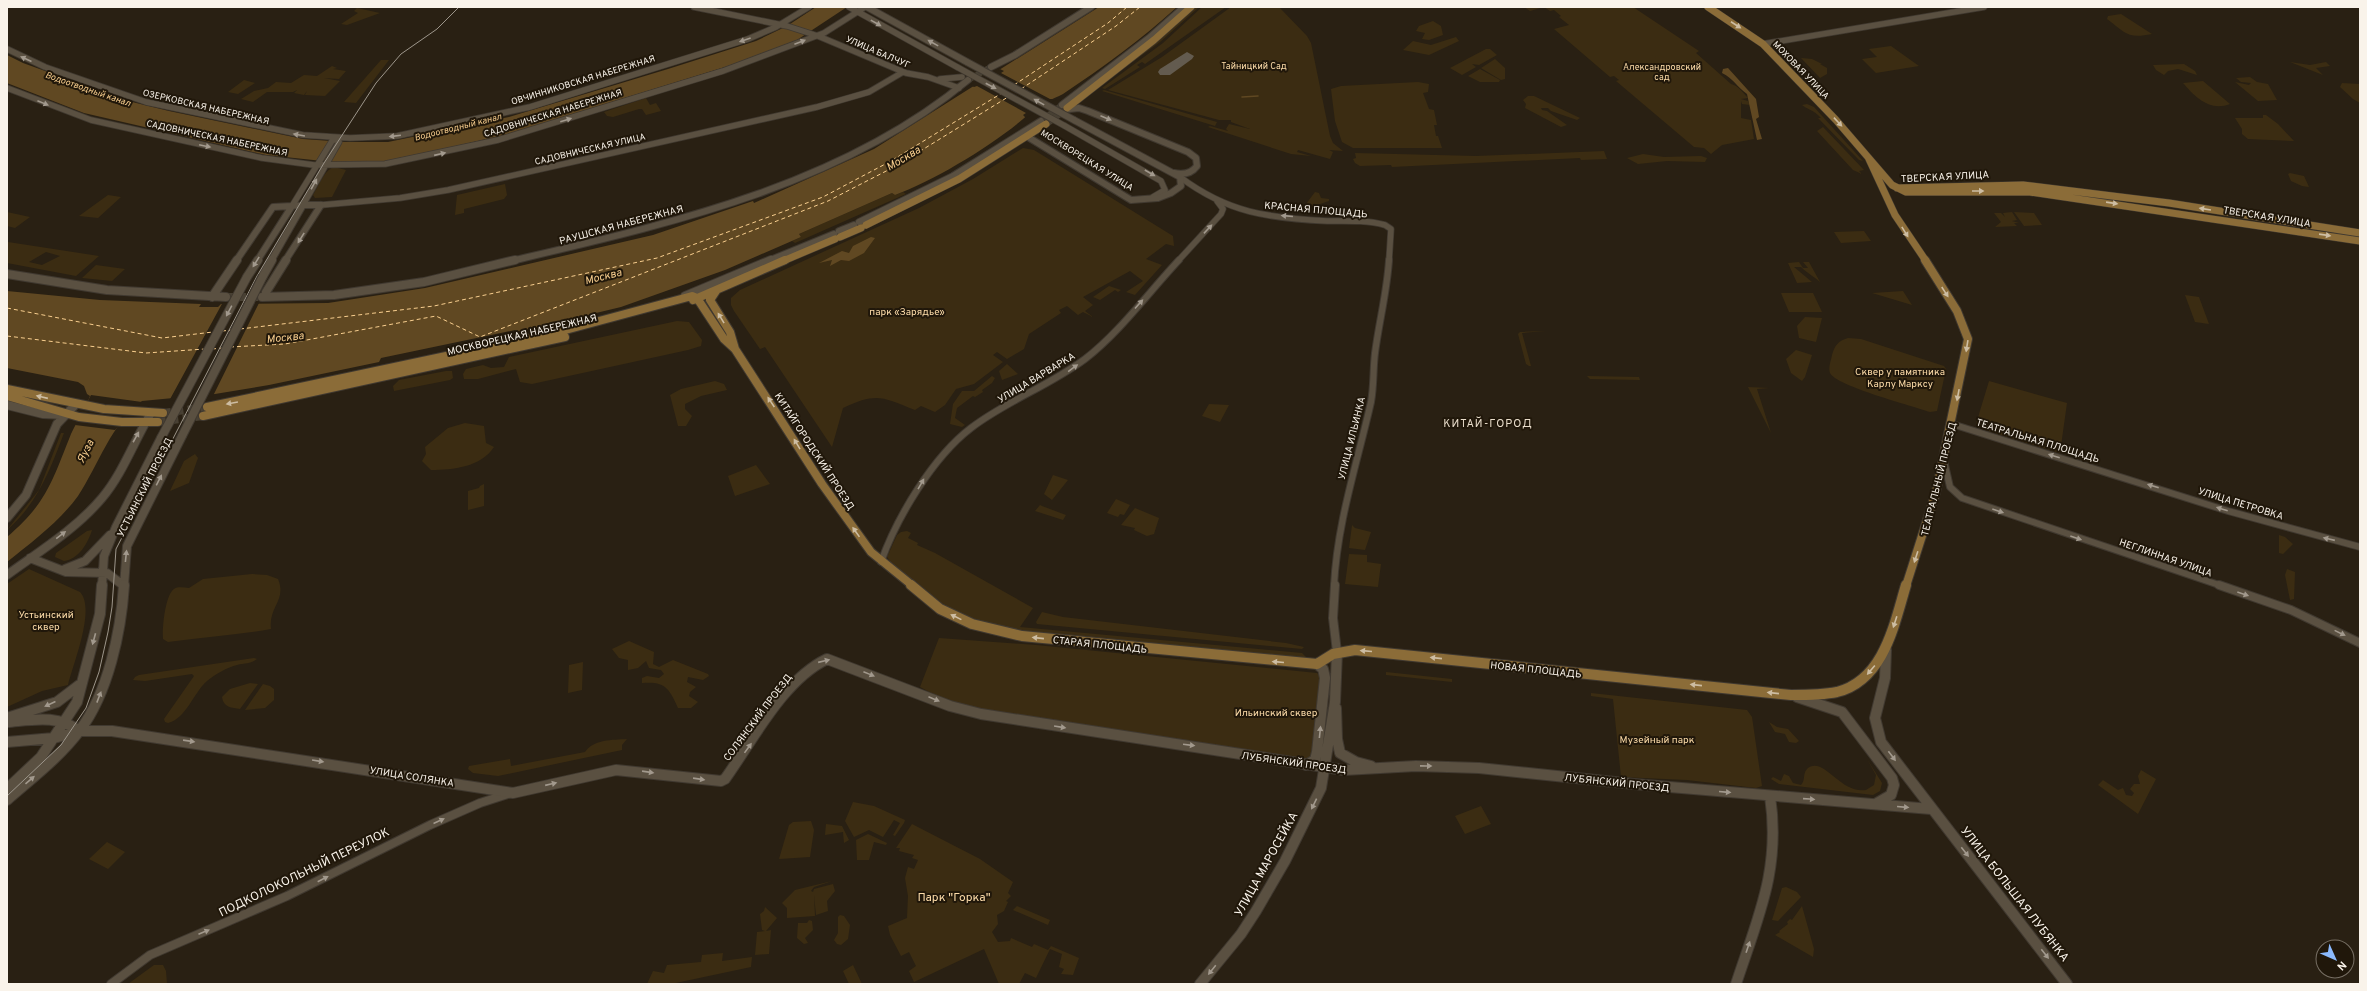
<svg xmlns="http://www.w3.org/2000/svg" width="2367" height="991" viewBox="0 0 2367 991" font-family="Overpass,sans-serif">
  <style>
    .green { fill: #3b2c12; fill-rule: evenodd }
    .water { fill: #604822 }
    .pier { fill: #292013 }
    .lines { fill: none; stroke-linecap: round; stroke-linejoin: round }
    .stream { stroke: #604822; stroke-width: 1.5 }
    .ferry { stroke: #f9cf8f; stroke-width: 1; stroke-dasharray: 4 3; stroke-linecap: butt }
    .taxiway { fill: #635b4f; fill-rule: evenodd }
    .secondary-tunnel-far1 { stroke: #484033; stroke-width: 6; stroke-dasharray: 6 3; stroke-linecap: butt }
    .secondary-tunnel { stroke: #484033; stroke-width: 8; stroke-dasharray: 8 4; stroke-linecap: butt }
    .primary-tunnel-far1 { stroke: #484033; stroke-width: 7; stroke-dasharray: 7 3.5; stroke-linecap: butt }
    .primary-tunnel { stroke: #484033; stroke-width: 8; stroke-dasharray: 8 4.5; stroke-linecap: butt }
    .tertiary-far2-casing { stroke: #403930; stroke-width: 7 }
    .tertiary-far1-casing { stroke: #403930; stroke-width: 8 }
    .tertiary-casing { stroke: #403930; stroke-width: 10 }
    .secondary-far2-casing { stroke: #403930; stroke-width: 8 }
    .secondary-far1-casing { stroke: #403930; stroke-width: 10 }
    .secondary-casing { stroke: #403930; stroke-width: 12 }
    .primary-far2-casing { stroke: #403930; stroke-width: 8 }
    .primary-far1-casing { stroke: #403930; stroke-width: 10 }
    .primary-casing { stroke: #403930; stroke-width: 12 }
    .tertiary-far2 { stroke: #5a5041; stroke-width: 5.5 }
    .tertiary-far1 { stroke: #5a5041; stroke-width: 6 }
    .tertiary { stroke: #5a5041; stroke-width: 8 }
    .secondary-far2 { stroke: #5a5041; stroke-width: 6 }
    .secondary-far1 { stroke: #5a5041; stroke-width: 8 }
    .secondary { stroke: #5a5041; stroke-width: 10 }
    .primary-far2 { stroke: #8b6c38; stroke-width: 7 }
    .primary-far1 { stroke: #8b6c38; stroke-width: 8 }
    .primary { stroke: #8b6c38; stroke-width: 10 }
    .tram { stroke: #9d968b; stroke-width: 1 }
    .tertiary-bridge-casing { stroke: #403930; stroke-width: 7; stroke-linecap: butt }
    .secondary-bridge-far1-casing { stroke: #403930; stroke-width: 8; stroke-linecap: butt }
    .secondary-bridge-casing { stroke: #403930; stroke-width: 10; stroke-linecap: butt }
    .tertiary-bridge { stroke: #5a5041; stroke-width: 5.5 }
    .secondary-bridge-far1 { stroke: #5a5041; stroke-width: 6 }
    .secondary-bridge { stroke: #5a5041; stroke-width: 8 }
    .oneway { fill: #a2998d }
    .oneway2 { fill: #cdbda3 }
    .labels { text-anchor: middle; stroke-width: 4; stroke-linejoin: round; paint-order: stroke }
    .far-street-label { font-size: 9px; fill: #f9f3ea; stroke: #20170a }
    .far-park-label { font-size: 9px; fill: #fddca9; stroke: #20170a }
    .far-water-label { font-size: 9px; font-style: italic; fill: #f9cf8f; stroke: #20170a }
    .street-label { font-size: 10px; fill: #f9f3ea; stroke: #20170a }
    .park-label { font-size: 10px; fill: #fddca9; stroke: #20170a }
    .water-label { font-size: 11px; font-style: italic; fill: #f9cf8f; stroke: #20170a }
    .neighbourhood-label { font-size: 11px; letter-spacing: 1px; fill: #eadecc; stroke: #20170a }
    .near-street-label { font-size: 12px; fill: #f9f3ea; stroke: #20170a }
    .near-park-label { font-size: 12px; fill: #fddca9; stroke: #20170a }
  </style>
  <rect width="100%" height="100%" fill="#292013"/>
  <path class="green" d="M1196,7h3l-39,35 -59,43 57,-44z
    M1202,7h24l-81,57 -3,-2 -5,3 3,2 -35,22 -3,-1 61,-45z
    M1231,7h48l28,29 4,7 19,93 3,7 10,8 -14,-1 4,2 -3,7 -32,-9 -1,2 14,4 -20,-2 -83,-27 2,-1 18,5 -2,-2 3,-5 21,5 -19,-7v-2h-12l-111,-30 54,-33z
    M1524,7h109l66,44 -3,2 35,31c8,2 11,8 17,14l-7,1 7,2 2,4 -8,-1 -1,-3v17l10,2 3,19 -32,6 -11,9 -7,-6 -10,-1 -78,-66 3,-1 -5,-4 -4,1 -56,-48 15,-4 -10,-8 2,-1 -7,-6 -4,1 -6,-4 -14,4z
    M357,8l23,5 -33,12 -6,-1 17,-11 -4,-2z
    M2121,14l31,20c-25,5 -26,-1 -45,-15l1,-3z
    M1433,21l8,5 2,9 -14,5 -7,-1 3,-6 -9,-2 3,-5z
    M1456,37l3,4 -30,14 -26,-5 10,-9 18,4z
    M1891,46l28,20 -43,7 -14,-14 15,-2 -8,-8z
    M1486,49h4l7,6 -18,10 -7,-1 4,3 -14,8 -12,-7z
    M1801,58l11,1 10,5h-2l7,4v6l-7,4z
    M1495,59l10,9v11l-4,1 -20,-12z
    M381,60h8l-33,43 -12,-1z
    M2290,62l20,3 16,-3 4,4 -14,2 7,7z
    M2184,64l11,7 2,4 -19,-6 -10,2 -4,4 -8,-5 -3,-5z
    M332,66l5,2 -4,1 13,2 -7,8 -15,-1 16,3 -15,15 -20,-1 2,-4 -3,4 -10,-2 3,-3 -4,2h-26l-14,10 -12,-3 13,-8 14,-3 8,-6 15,1 13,-8 13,1z
    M1480,69l20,11 -1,2h-19l-12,-6z
    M2250,77l7,5 11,2 9,16 -19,1 -23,-19 14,3 2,-2 -10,-1 -5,-4z
    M244,80l11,3 -17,11 -10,-2z
    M2203,81l27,23c-20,8 -35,-7 -47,-21z
    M1418,82l11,2 -1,8 -5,1 6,16 5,1 3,15h-3l2,11h2l4,12h-89l-11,-6 -7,-21 -4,-32 10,-3z
    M2342,83l18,1v19l-7,-4 -13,-12z
    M1104,90l113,32 -2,4 -113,-35z
    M1528,96h6l46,22 -3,2 -26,-9 -3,-3h-7l1,2 5,1 20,14 -6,2 -36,-19 1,-4 -3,-4z
    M646,98l4,7 6,-2 5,8 -15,4 -4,-6h-3l-26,8 -6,-1 -3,-4z
    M1807,104l7,3 49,54 -4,-1 -41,-42h3c-8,-9 -15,-9 -19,-13z
    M2263,115h3l12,9 16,17 -46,-2 -6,-5v-5l-7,-11h28z
    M1823,127l41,43 -5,1 3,3 -9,-4 -36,-39z
    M1023,148l11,2 139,86 1,10 -8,-2 -20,15 16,6 -27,30 -9,-3 17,-11 -13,-10 -47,26 10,8 -8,6 8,6 -10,-5 -5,3 -11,-9 -8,4 2,3 -32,21 -5,15 -17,10 -10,-7 -4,3 10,7 -29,22 -18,5 -11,16 -10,7 -14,-6 -6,4c-33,-13 -38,-18 -72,-2l-11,39 -67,-100 -5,2 -26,-38 -3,-6v-7l9,-8 179,-82 54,-29z
    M1604,151l3,8 -26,1 -1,-2 -188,9 -1,-2 -31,1 -5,-3 -2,-4 3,-1 -1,-5 121,3z
    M1643,154l21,3 37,-1 6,2 -2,4 -38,-1 -29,3 -11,-6z
    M334,167l12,3 -14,27 -17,1 -2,-3c6,-9 11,-25 21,-28z
    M2290,173l14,3 5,11 -7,-1 -11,-5 -3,-7z
    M505,184l2,11 -3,4 -40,10v4l-9,2 2,-20z
    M903,192l3,2 -111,49 -3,-2 9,-4 -2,-3 93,-41 3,2z
    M1315,192l4,1 2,5 8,1v2l-24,8 -2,-1z
    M108,195l13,2 -23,21 -19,-2z
    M7,212l23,5 -15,11 -8,-2z
    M2012,212l5,8 -5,1 7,2h-5l3,3 -22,1 6,-5 -7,-9h7l4,4 -2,-4z
    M2014,212l20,1 8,12 -18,1z
    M1864,231l7,10 -30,2 -7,-11z
    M8,242l91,14 -23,20 -69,-13zM46,252l14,4 -18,9 -13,-3z
    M1799,262l4,6h5l-5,-6h6l11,20c-5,-5 -13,-9 -19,-15h-7l18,15 -15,1 -9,-20z
    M96,265l29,4 -13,12 -30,-3z
    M1109,286l12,4 -3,2 -3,-2 -15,10 -7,-3z
    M1903,291l9,14 -40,-12z
    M1781,293h32l9,19h-33z
    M2185,295l14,2 10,27 -14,-2z
    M1805,317l17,1 -6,24 -17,-4 -2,-12z
    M677,321l12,1 13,18 -1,6 -13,4 -156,34 -12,-2 -4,-13 -38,10h-14l-1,-5 3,-5 17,-4 8,3 13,-1 5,-10z
    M1546,331l-24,2 9,33h-2l-3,-2 -8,-30 2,-2z
    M1848,338l13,1 83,27 2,3 -9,42 -7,1c-17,-6 -94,-26 -100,-39 -2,-6 1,-12 2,-18 3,-10 6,-14 16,-17z
    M1796,350l16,5 -7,22 -3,4 -11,-8 -5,-14z
    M1007,364l11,10 -16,6 -3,-9z
    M446,371h6l1,7 -3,2 -56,11 -1,-5 6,-6z
    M992,376l3,2 -3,5 -10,7 1,2 -8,5 -2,-1 -16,12 -2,10 10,7 -3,2 -12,-3 3,-20 9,-13h12z
    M1587,376l52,1 1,3 -50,-1z
    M715,381l9,3 3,6 -26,6 -16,8v5l7,7 -6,10h-8l-8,-31 11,-6z
    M1989,381l78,22 -7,50 -75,-23 -9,-6z
    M1748,387l21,1 -12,1 14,44z
    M1209,404l20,1 -9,17 -18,-6z
    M465,423l19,3 2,17 8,4c-13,20 -41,23 -63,23l-9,-9 4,-7 -1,-7 23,-19z
    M61,433h3c-14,37 -26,70 -57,97l32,-40z
    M195,454l3,4 -9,25 -19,8 14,-30z
    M756,465l14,19 -35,12 -7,-20z
    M1053,475l15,5 -16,20 -8,-6z
    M484,484v22l-16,4v-19l11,-3 1,-2z
    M1116,499l14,6 -6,10 -4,-1 -2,3 -11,-4z
    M1040,505l2,1 24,9 -3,5 -28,-9z
    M1135,508l24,10 -5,16 -7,2 -13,-6 1,-2 -14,-3z
    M1352,525l3,3 16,4 -6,18 -16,-2z
    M92,530c-4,13 -13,29 -28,31l-9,-4 1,-4 31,-22z
    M907,531l4,2 -3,5 10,5 -1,2 18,8 98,55 -13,19 282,26 5,5 -274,-23 -55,-12 -36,-17 -49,-41 -6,-8 10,-22 4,-3z
    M2279,535l6,2 8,7 -10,10 -4,-1z
    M1349,554l18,1v7l14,2 -3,23 -33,-3z
    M29,569l51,23c16,17 -7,72 -12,93l-26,6 -35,16v-123z
    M2287,569l8,3 -1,27 -4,1 -5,-25z
    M252,574l15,1 11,4c9,21 -10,28 -7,50 -34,6 -68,8 -103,13l-5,-3c-1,-10 2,-44 11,-50 5,-3 10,-1 15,-1l14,-9z
    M1042,612l21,5 223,26 18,4 -2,2 -265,-25 -1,-2z
    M939,638l97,7 281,28 5,5 -8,79 -6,2 -332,-50 -30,-8 -26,-14z
    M629,641l25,11 -1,12 6,3 14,-7 35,14 1,2 -6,4 -15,-3 -1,5 9,5 -6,5 -1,4 9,6 -7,6h-13c-9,-20 -13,-27 -36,-25v-5l5,-2 12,2 5,-4 -3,-4 -12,-2 -3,-7 -8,7 -10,2v-10l-9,-2 -7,-9z
    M254,658l3,1c-6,5 -12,4 -20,6 -9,2 -23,10 -30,16 -13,11 -21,38 -39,42l-3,-1 -1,-3 30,-43 -2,-2 -47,7 -12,-1 2,-3 4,-2z
    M583,662l-1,28 -14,3 1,-28z
    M1386,672l66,7v3l-66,-7z
    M250,683l8,1 -18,25c-8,-1 -17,-2 -18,-12l8,-8z
    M263,684l7,2 4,3v11l-9,8 -20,2z
    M1591,693l156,17 5,7 10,69 -6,2 -69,-8 -66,-3 -8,-78 -22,-3z
    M1769,722l8,5 11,2 11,12 -3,2 -7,-1 -4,-8 -10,-2z
    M627,739l-5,6v5l-124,26 -25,-3 -5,-4 1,-3 41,-7 1,7 74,-14c9,-13 27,-12 42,-13z
    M1867,759l15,24 -2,8 -7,4 -94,-11 -8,-5 2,-2 8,4 3,-7 5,2 4,7 8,2c5,-5 1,-12 7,-17 16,-12 32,26 58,22l8,-5 2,-10z
    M2141,770l15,9 -18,35 -40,-29 5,-5 15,10 5,-2 3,7 6,1 2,-3 -4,-4 4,-5h6l-2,-8z
    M853,802l21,4 31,14 -1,3 -9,13 -2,-1 7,-12 -6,-3 -11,17 -14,-7 -15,7 -9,-16z
    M1481,806l10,18 -26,10 -10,-18z
    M811,821l3,9 -4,27 -31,2 10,-34 4,-3z
    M826,824l16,2 7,14 -5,3 -1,-11 -18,3z
    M912,824l68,35 33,23 -5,11 3,3 -5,5 2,1 -4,9 -7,4 1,9 -6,8 6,10 12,-1 1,-3 21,9 2,-3 14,6 3,-4 28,12 -6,17 -12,-1 3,-5 -5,-2 3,-13 -12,-5 -14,29 -11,-5 -6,11h-20l-15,-35 -70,33 -5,-11 7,-5 -7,-14 -8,4 -11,-21 -2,-9 19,-8 1,-22 -3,-18 3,-11 6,2 4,-9 -6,-2 2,-3 -15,-4 1,-3h-4z
    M868,834l19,9 -1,2 -12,-3 -5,18h-12l-1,-20z
    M107,842l18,10 -17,17 -19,-10z
    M832,881l-18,6 -3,4 2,1 1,-3 19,-5 2,7 -8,10 1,10 -12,4 -2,-20 1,21 -28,2v-10l-5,-5 13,-13z
    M1786,887l11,5 4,5 -23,24 -6,-1 10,-32z
    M1017,906l33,14 -2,5 -35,-15z
    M1802,906l12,43 -1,8 -38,-22 5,-3 -1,-1 9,-7 -1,-2 3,-3 2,1z
    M765,907l12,11 -11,13 5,-1 -2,24 -14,1 2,-23 8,-1 -3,-1 -2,-16 4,-3z
    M840,915l4,1 6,9 -2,14 -7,6 -4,-1 -3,-4 4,-7v-16z
    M809,920l3,1 1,9 -8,8 3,5 -4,1 -7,-6 1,-15h9z
    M723,953l-1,8 30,-4 -1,10 -80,17h-24l6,-13 11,2 3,-8 34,-3 1,-7z
    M154,965h9l3,6 1,13h-39z
    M853,965l9,19h-13l-6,-13z"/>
  <path class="water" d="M816,7h31l-50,33 -59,23 -230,71 -121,28h-55l-66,-7 -182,-42 -77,-30v-28l16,8 105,38 41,10 134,28 42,3h43l121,-25 159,-48 88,-28 31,-15z
    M1099,7h78c-35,32 -75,61 -114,87 -10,5 -23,10 -32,18 -31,29 -95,68 -136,83l-3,-2 -93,41 2,3 -76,33 -104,37 -75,18 -30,7 -1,-2 -134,28 -2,4 -110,23 -54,9 -73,7c-31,23 -43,63 -64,95 -19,26 -46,46 -71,66v-25c40,-34 45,-56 64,-103 6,-13 14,-25 19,-38l-3,-2 -3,-8 -6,-4 -71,-14v-77l93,9 101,4 -2,3h19l3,-3 107,-1 97,-15 228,-53 100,-34 1,2 120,-54z
    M1728,68l28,31 3,18 -3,2 6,20 -5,1 -10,-46c-11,-8 -13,-15 -25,-21l1,-4z
    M871,237l4,1 -11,15 -15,8 -8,-1 -11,6 2,-6 -13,3 23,-12 7,2 4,-7z"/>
  <path class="pier" d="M1000,69l4,2 -3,2 49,26h7l-31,19 -3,-3 3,-2 -49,-27 -3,1 -4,-2z
    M223,302l36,1 -46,93 -44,5z
    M91,395l51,7 -27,28 -40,-5z"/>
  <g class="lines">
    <path class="stream" d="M1242,97l16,-1"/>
    <path class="ferry" d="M1014,85l94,-62 19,-16
      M1021,89l95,-63 24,-19
      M7,308l155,30 51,-6
      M240,329l194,-23 223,-48 166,-61 68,-36 111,-68
      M222,331l11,-1
      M7,336l139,17 59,-4
      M230,347l55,-3 151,-28 44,21 348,-136 68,-35 112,-69
      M212,349l11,-1"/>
    <path class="taxiway" d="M1187,52l7,4 -2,3 -22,16h-10l-2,-3 2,-3z"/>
    <path class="secondary-tunnel-far1" d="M968,80l23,-13
      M1041,121l21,-16"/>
    <path class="secondary-tunnel" d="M226,297h32"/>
    <path class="primary-tunnel-far1" d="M1046,124l21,-16"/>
    <path class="primary-tunnel" d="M163,413l44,-6
      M158,422l45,-6"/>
    <g class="tertiary-far2-casing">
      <path id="tertiary-far2" d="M694,7l93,19 31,10 88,37 22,4 31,11
        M849,7l108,60
        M1763,44l221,-37
        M7,49l38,18 101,35 157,33 47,3 47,-2 133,-29 218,-68 28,-12 33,-20
        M940,79l22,-2
        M7,88l84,32 171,38 52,7 71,-1 113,-24 225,-69 101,-38 41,-26
        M1065,126l96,55 4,9 -12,7
        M1180,177c48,36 88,41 147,44 19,0 39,-1 58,4l6,4 -2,32
        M321,205l79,-7 48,-8 369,-83 52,-15 34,-20
        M292,206l11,-1 36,-63 -1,-4
        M292,206l40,-65 6,-3
        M1178,261l43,-47 2,-5 -6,-8"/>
    </g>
    <g class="tertiary-far1-casing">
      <path id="tertiary-far1" d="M1952,424l276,87 132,36
        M1944,461l6,26 12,11 260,88
        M881,562c16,-45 52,-105 90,-134 35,-27 78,-42 114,-69 34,-26 64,-67 94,-99
        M1334,586c3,-63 23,-122 37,-184 3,-16 2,-33 4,-49 4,-31 12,-61 14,-93"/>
    </g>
    <g class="tertiary-casing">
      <path id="tertiary" d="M1335,585l-2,33 4,34
        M2219,585l72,25 69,33
        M111,984l39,-29 137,-59 143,-71 50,-22 31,-10"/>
    </g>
    <g class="secondary-far2-casing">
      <path id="secondary-far2" d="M867,7l100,55
        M991,67l24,-12 76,-48
        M1062,105l87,-67 35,-31
        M1069,109l10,-1 9,3 100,41 8,6 1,8c-6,8 -14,9 -23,7
        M1031,128l-3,9 103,63 27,-2 13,-5 10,-7 -1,-9 -106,-57
        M859,222l94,-46 88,-55
        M839,231l15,-6
        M236,261l37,-54 19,-1
        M257,261l35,-55
        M271,261l32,-56h18
        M285,261l36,-56
        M511,261c157,-37 330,-75 457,-181
        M768,261l66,-27"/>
    </g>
    <g class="secondary-far1-casing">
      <path id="secondary-far1" d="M7,274l100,16 119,7
        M263,276l9,-16
        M247,277l11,-17
        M266,292l20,-32
        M685,296l86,-36
        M212,297l25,-37
        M262,297l72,-2 90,-13 91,-22
        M7,405l36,9 23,1
        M7,518l19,-23 31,-71 19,-20
        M30,558l36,14 41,1 17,13
        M65,569l20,-8 25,-26
        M7,575c33,-24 69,-46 95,-77 21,-25 32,-57 49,-85
        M102,586l2,-30 12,-29 45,-89
        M124,586l3,-40 55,-110"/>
    </g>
    <g class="secondary-casing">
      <path id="secondary" d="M1886,650l-1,28 -10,40 6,24 186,242
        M1797,697l45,15 50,66 2,7 -3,10 -14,8
        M1336,708l1,31 3,14 16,9 15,4
        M7,718l50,-16 25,-19
        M7,722c25,-2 51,-8 72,9
        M7,742l47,-4 25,-7h33l401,62 103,-23 105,11 4,-2c28,-39 58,-99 102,-120l123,47 31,8 363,56 72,-4 63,2 155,16 297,25
        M1306,765l9,-5 2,-8 8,-74 -2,-9 -6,-5
        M7,789l34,-32 36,-55 23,-88 2,-29
        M7,800c25,-22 53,-43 73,-70 28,-37 41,-98 44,-145
        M1200,984l41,-50 15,-23 29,-50 36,-73 14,-86 2,-50
        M1736,984c22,-67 45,-115 34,-188"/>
    </g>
    <g class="primary-far2-casing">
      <path id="primary-far2" d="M1708,7l55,37 73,76 56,65 14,7h124l330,49
        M1067,108l87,-68 37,-33
        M1869,159l26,56 31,46
        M1897,188l126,-3 146,18 191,30
        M866,225l93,-46 87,-55
        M840,237l21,-9
        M783,261l52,-22"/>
    </g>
    <g class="primary-far1-casing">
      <path id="primary-far1" d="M716,291l-6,9 20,32 5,17
        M693,300l92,-40
        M7,389l97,20 59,4
        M7,396l72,21 43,5h36
        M207,407l351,-75 134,-36 5,2 27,41 11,10 87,135 49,68 42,34
        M203,416l362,-79
        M1906,586l30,-94 32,-153 -11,-28 -32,-51"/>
    </g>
    <g class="primary-casing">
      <path id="primary" d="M911,585l29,24 32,15 50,12 295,28 16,-10 22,-4 436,45c15,0 31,0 46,-3 47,-12 57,-67 69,-107"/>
    </g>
    <use href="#tertiary-far2" class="tertiary-far2"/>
    <use href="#tertiary-far1" class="tertiary-far1"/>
    <use href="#tertiary" class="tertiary"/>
    <use href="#secondary-far2" class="secondary-far2"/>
    <use href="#secondary-far1" class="secondary-far1"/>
    <use href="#secondary" class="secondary"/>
    <use href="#primary-far2" class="primary-far2"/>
    <use href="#primary-far1" class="primary-far1"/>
    <use href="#primary" class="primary"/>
    <path class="tram" d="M7,796l54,-51 25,-37 13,-36 9,-40 4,-25 4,-58 141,-273 67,-113 52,-80 25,-29 36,-25 22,-22"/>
    <g class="tertiary-bridge-casing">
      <path id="tertiary-bridge" d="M957,67l108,59"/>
    </g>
    <g class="secondary-bridge-far1-casing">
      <path id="secondary-bridge-far1" d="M967,62l107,58"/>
    </g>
    <g class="secondary-bridge-casing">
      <path id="secondary-bridge" d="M182,436l81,-160
        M161,438l86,-161"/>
    </g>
    <use href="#tertiary-bridge" class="tertiary-bridge"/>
    <use href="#secondary-bridge-far1" class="secondary-bridge-far1"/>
    <use href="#secondary-bridge" class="secondary-bridge"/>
  </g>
  <defs><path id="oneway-solid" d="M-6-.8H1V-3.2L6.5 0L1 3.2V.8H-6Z"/></defs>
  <g class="oneway">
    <use href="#oneway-solid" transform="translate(876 23) rotate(29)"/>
    <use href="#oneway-solid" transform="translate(745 40) rotate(161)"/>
    <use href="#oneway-solid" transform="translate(800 42) rotate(-21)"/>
    <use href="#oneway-solid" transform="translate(933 43) rotate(-151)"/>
    <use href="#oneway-solid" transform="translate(26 59) rotate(-156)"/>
    <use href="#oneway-solid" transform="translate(991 86) rotate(28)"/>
    <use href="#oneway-solid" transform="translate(1039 102) rotate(-151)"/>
    <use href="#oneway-solid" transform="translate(43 103) rotate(22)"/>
    <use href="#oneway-solid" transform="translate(1106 118) rotate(23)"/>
    <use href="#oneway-solid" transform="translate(566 120) rotate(-17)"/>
    <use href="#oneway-solid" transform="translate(299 135) rotate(-170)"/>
    <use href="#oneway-solid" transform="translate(395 136) rotate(173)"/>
    <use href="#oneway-solid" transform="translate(205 146) rotate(12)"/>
    <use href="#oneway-solid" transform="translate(440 154) rotate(-13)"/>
    <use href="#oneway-solid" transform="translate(1150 173) rotate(30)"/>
    <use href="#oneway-solid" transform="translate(314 184) rotate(-61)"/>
    <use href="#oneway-solid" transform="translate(1287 216) rotate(-175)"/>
    <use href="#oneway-solid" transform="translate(1208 229) rotate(-47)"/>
    <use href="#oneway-solid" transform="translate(301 238) rotate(122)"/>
    <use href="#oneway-solid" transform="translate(256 262) rotate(122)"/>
    <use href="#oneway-solid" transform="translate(1139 304) rotate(-48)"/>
    <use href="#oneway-solid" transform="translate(229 311) rotate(118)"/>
    <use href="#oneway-solid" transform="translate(1073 368) rotate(-36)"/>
    <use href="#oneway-solid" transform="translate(136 437) rotate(-61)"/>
    <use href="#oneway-solid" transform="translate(2054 456) rotate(-163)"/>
    <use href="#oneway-solid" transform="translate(159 480) rotate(-63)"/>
    <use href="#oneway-solid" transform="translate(921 484) rotate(-60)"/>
    <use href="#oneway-solid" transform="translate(2153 486) rotate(-162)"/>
    <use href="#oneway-solid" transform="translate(2222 509) rotate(-162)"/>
    <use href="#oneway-solid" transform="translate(1998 511) rotate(19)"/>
    <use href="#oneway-solid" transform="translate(61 535) rotate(-37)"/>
    <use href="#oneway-solid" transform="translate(2076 538) rotate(19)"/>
    <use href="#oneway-solid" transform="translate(2329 539) rotate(-167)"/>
    <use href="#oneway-solid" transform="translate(126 556) rotate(-84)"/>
    <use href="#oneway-solid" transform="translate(2243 594) rotate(19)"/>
    <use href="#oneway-solid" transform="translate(2340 633) rotate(26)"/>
    <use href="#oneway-solid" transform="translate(94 639) rotate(105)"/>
    <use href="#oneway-solid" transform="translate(824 661) rotate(-13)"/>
    <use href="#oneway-solid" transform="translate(869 674) rotate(22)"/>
    <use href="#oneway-solid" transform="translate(99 697) rotate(-69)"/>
    <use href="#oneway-solid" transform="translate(934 699) rotate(23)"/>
    <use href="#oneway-solid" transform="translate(50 704) rotate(155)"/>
    <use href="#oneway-solid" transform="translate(1060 727) rotate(9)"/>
    <use href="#oneway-solid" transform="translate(1320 732) rotate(-84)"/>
    <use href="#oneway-solid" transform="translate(189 741) rotate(8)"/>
    <use href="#oneway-solid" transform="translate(1189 745) rotate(7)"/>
    <use href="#oneway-solid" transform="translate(748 748) rotate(-54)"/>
    <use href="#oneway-solid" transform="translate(1892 756) rotate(53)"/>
    <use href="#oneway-solid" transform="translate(318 761) rotate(9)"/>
    <use href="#oneway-solid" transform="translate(1426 766) rotate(1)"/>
    <use href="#oneway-solid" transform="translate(648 772) rotate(8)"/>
    <use href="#oneway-solid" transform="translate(699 779) rotate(8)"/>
    <use href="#oneway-solid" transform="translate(30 780) rotate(-41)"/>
    <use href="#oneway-solid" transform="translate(551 784) rotate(-13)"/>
    <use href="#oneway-solid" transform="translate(1725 792) rotate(5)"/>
    <use href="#oneway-solid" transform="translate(1809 799) rotate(4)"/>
    <use href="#oneway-solid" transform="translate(1314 804) rotate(116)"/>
    <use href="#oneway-solid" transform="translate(1903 807) rotate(5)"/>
    <use href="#oneway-solid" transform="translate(439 821) rotate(-24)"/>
    <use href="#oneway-solid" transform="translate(1965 852) rotate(52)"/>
    <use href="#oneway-solid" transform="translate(323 879) rotate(-27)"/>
    <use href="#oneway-solid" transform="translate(204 932) rotate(-23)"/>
    <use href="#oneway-solid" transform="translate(1748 947) rotate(-71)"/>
    <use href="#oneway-solid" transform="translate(2045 954) rotate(52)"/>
    <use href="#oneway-solid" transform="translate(1212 970) rotate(129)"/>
  </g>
  <g class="oneway2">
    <use href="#oneway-solid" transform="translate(1736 25) rotate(33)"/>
    <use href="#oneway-solid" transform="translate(1838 122) rotate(47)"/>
    <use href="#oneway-solid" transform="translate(1978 191)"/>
    <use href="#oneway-solid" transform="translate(2112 203) rotate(8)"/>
    <use href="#oneway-solid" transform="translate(2205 209) rotate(-171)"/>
    <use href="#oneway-solid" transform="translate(1905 232) rotate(58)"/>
    <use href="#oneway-solid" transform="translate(2325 235) rotate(8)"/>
    <use href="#oneway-solid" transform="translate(1945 292) rotate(57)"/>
    <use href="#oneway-solid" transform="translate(721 318) rotate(-121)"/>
    <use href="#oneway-solid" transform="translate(1967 346) rotate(99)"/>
    <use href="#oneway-solid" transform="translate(1958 395) rotate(101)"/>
    <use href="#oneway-solid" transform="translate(42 397) rotate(-167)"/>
    <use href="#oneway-solid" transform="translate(771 402) rotate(-124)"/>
    <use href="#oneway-solid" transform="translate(232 403) rotate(170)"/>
    <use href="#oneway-solid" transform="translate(797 444) rotate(-121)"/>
    <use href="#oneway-solid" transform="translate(856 532) rotate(-125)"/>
    <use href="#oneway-solid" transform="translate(1916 557) rotate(108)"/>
    <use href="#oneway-solid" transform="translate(956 617) rotate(-154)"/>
    <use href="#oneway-solid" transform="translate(1895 622) rotate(108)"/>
    <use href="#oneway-solid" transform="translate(1038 638) rotate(-174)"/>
    <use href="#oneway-solid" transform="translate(1366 651) rotate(-175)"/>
    <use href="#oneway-solid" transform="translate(1436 658) rotate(-174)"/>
    <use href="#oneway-solid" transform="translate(1278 662) rotate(-175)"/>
    <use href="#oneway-solid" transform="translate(1871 670) rotate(130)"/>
    <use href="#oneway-solid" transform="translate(1696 685) rotate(-174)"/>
    <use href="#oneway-solid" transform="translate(1773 693) rotate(-174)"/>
  </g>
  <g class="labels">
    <g class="far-street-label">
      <text transform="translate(878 52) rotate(23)" y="3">УЛИЦА БАЛЧУГ</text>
      <text transform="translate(1801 70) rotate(46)" y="3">МОХОВАЯ УЛИЦА</text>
      <text transform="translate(583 80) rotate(-17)" y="3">ОВЧИННИКОВСКАЯ НАБЕРЕЖНАЯ</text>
      <text transform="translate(206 107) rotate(13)" y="3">ОЗЕРКОВСКАЯ НАБЕРЕЖНАЯ</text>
      <text transform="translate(553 113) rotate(-17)" y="3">САДОВНИЧЕСКАЯ НАБЕРЕЖНАЯ</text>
      <text transform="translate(217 138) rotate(12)" y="3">САДОВНИЧЕСКАЯ НАБЕРЕЖНАЯ</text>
      <text transform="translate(590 149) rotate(-13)" y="3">САДОВНИЧЕСКАЯ УЛИЦА</text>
      <text transform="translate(1087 160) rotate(32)" y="3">МОСКВОРЕЦКАЯ УЛИЦА</text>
    </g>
    <g class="far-park-label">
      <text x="1254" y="69">Тайницкий Сад</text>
      <text x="1662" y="70">Александровский<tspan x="1662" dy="10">сад</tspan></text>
    </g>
    <g class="far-water-label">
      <text transform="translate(88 89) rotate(19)" y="3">Водоотводный канал</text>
      <text transform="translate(458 127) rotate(-14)" y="3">Водоотводный канал</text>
    </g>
    <g class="street-label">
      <text transform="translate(1945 176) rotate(-3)" y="4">ТВЕРСКАЯ УЛИЦА</text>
      <text transform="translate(1316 209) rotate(5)" y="4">КРАСНАЯ ПЛОЩАДЬ</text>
      <text transform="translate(2267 216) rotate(9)" y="4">ТВЕРСКАЯ УЛИЦА</text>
      <text transform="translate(621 224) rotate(-15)" y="4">РАУШСКАЯ НАБЕРЕЖНАЯ</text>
      <text transform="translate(522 334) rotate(-13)" y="4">МОСКВОРЕЦКАЯ НАБЕРЕЖНАЯ</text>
      <text transform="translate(1036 377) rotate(-31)" y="4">УЛИЦА ВАРВАРКА</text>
      <text transform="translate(1351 438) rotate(-76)" y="4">УЛИЦА ИЛЬИНКА</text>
      <text transform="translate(2038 440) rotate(17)" y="4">ТЕАТРАЛЬНАЯ ПЛОЩАДЬ</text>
      <text transform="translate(815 451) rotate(57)" y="4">КИТАЙГОРОДСКИЙ ПРОЕЗД</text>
      <text transform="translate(1938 479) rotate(-76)" y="4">ТЕАТРАЛЬНЫЙ ПРОЕЗД</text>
      <text transform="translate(144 487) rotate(-63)" y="4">УСТЬИНСКИЙ ПРОЕЗД</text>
      <text transform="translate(2241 503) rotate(17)" y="4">УЛИЦА ПЕТРОВКА</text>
      <text transform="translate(2166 557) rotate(19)" y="4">НЕГЛИННАЯ УЛИЦА</text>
      <text transform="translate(1100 644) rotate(6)" y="4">СТАРАЯ ПЛОЩАДЬ</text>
      <text transform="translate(1536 669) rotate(6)" y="4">НОВАЯ ПЛОЩАДЬ</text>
      <text transform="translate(757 717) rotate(-53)" y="4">СОЛЯНСКИЙ ПРОЕЗД</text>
      <text transform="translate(1294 762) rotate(8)" y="4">ЛУБЯНСКИЙ ПРОЕЗД</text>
      <text transform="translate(412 776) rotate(9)" y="4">УЛИЦА СОЛЯНКА</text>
      <text transform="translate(1617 782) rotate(6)" y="4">ЛУБЯНСКИЙ ПРОЕЗД</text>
    </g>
    <g class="park-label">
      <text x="907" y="315">парк «Зарядье»</text>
      <text x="1900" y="375">Сквер у памятника<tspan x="1900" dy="12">Карлу Марксу</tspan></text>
      <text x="46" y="618">Устьинский<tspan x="46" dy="12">сквер</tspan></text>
      <text x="1276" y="716">Ильинский сквер</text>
      <text x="1657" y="743">Музейный парк</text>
    </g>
    <g class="water-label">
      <text transform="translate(903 158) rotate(-31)" y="4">Москва</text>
      <text transform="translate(603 276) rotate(-14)" y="4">Москва</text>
      <text transform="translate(285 337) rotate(-6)" y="4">Москва</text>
      <text transform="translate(85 451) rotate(-64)" y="4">Яуза</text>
    </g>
    <g class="neighbourhood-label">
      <text x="1488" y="427">КИТАЙ-ГОРОД</text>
    </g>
    <g class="near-street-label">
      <text transform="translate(1266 864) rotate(-61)" y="4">УЛИЦА МАРОСЕЙКА</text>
      <text transform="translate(304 872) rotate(-26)" y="4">ПОДКОЛОКОЛЬНЫЙ ПЕРЕУЛОК</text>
      <text transform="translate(2015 894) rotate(52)" y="4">УЛИЦА БОЛЬШАЯ ЛУБЯНКА</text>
    </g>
    <g class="near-park-label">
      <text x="954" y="901">Парк "Горка"</text>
    </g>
  </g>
  <rect width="2367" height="991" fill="none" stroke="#f9f3ea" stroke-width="16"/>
  <g transform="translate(2335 959) rotate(135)"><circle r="19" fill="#20170a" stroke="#776f64"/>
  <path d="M0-3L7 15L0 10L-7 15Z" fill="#8bb9fc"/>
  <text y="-6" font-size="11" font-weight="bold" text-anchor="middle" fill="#f9f3ea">N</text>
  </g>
</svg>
